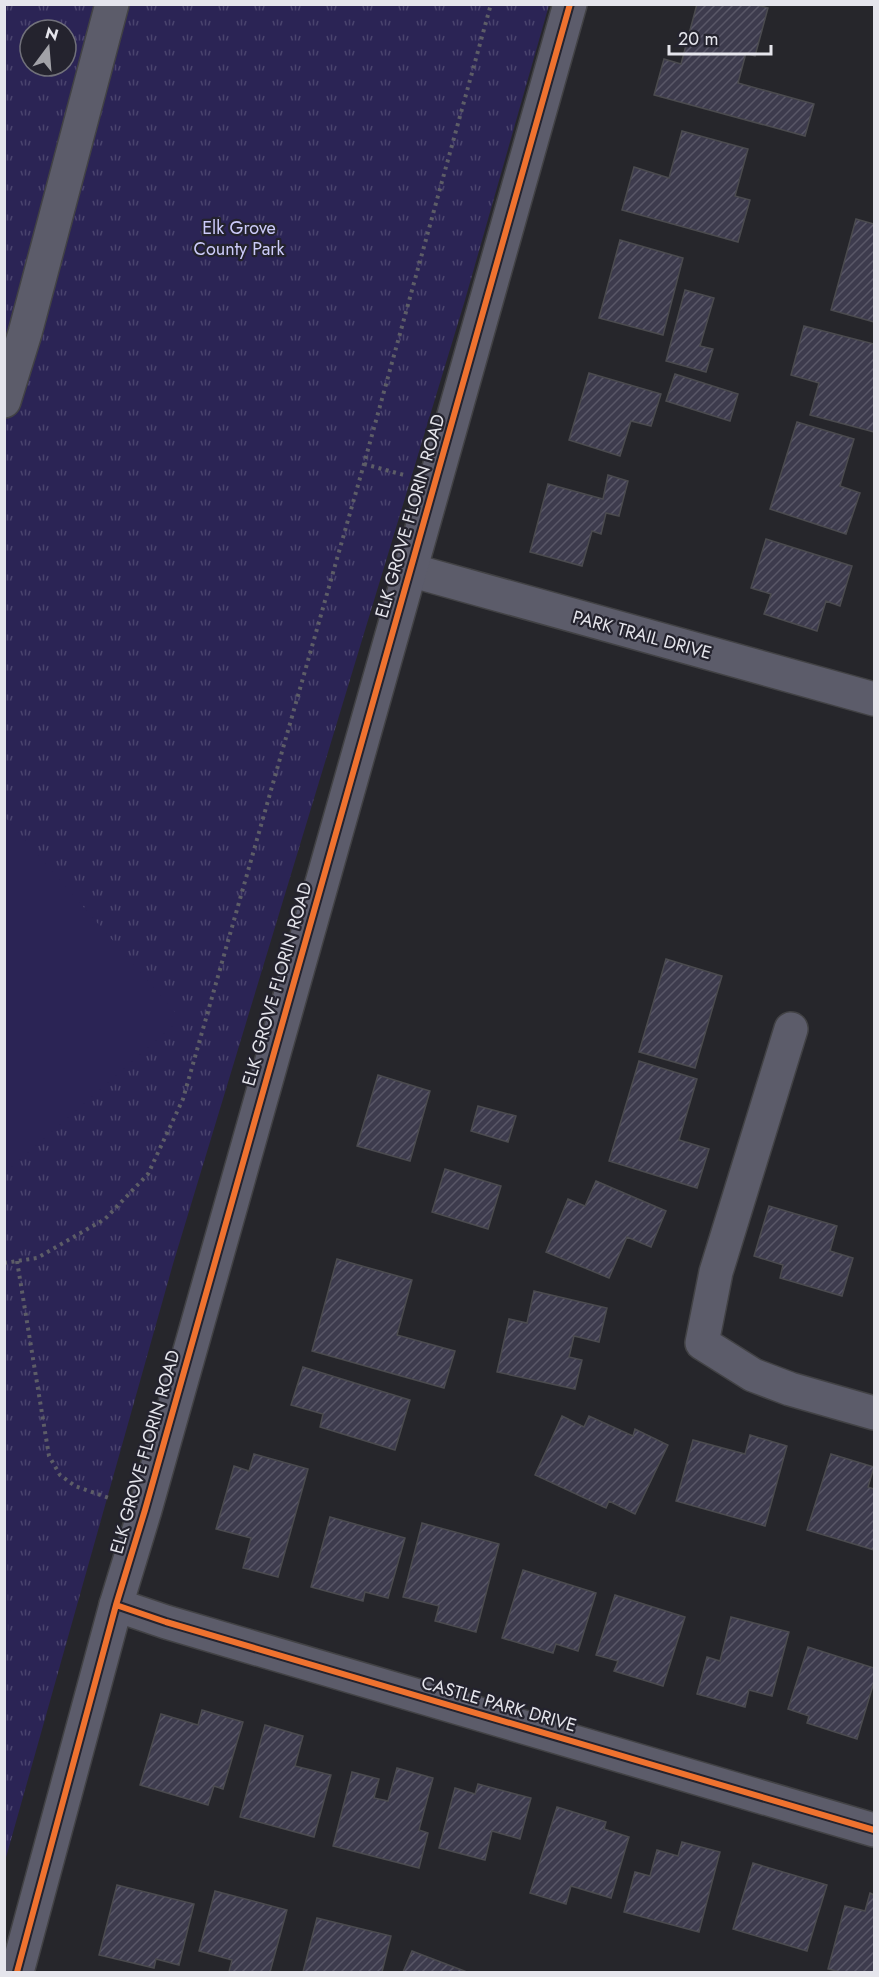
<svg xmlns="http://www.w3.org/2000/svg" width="879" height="1977" viewBox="0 0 879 1977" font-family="Jost,sans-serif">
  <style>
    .park { fill: url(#park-tufts); fill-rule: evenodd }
    .garden { fill: #2b2455 }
    .building { fill: url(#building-hatch); stroke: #4b4b4f; stroke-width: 1.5 }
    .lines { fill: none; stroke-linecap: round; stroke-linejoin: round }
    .minor-casing { stroke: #424245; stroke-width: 36 }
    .major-casing { stroke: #424245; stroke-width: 36 }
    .path { stroke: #5d5d67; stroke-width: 4; stroke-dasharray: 3 4.5; stroke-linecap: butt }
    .minor { stroke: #5c5c6a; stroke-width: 33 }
    .major { stroke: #5c5c6b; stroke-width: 33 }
    .cycleway-casing { stroke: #24232e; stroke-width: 10 }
    .cycleway { stroke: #ef722f; stroke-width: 6 }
    .labels { text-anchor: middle; stroke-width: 4.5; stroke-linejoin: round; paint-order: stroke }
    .park-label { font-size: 18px; fill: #cccbf9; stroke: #24232e }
    .street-label { font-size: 18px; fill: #e5e5ec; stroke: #24232e }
  </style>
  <defs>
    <pattern id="park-tufts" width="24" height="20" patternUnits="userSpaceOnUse" patternTransform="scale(1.5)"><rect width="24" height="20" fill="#2b2455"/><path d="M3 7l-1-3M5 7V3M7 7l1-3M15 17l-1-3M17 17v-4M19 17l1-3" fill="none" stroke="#4a446e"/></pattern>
    <pattern id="building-hatch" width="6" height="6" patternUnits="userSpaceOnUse" patternTransform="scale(1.5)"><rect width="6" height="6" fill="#3d3b4d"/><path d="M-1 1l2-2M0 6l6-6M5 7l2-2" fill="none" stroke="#595767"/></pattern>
  </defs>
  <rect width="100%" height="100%" fill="#26262b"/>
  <path class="park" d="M5,5h544l-84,295 -292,964 -168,597zM30,30h36v36h-36z"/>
  <path class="garden" d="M5,817l176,202 -176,154 -1,-1z
    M4,1526l3,8 1,108 -4,-1z"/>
  <path class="building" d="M697,4h57l14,4 -13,48 -9,-3 -8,30 76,21 -9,32 -151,-41 10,-36 17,5z
    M682,131l66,18 -13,47 15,4 -12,42 -116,-32 12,-43 35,11z
    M856,219l18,5v98l-43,-12z
    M620,240l63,18 -20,77 -64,-17z
    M685,290l29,8 -14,48 13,3 -7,23 -40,-11z
    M804,326l70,18v88l-64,-17 9,-32 -28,-8z
    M589,373l72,21 -10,32 -20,-5 -11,35 -51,-16z
    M675,374l63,20 -8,27 -64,-20z
    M797,422l57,17 -14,47 20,7 -14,41 -76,-25z
    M608,475l20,6 -9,35 -13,-3 -5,21 -9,-3 -10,35 -52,-14 18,-68 55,15z
    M766,539l86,27 -12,40 -14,-5 -9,30 -53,-17 7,-20 -20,-6z
    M666,959l56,17 -27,92 -56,-16z
    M639,1061l58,18 -18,61 30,9 -12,39 -88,-27z
    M378,1075l52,16 -20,70 -53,-15z
    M478,1106l38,10 -8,26 -37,-11z
    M445,1169l56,17 -13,43 -56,-17z
    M596,1181l70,30 -15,36 -24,-10 -18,41 -63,-26 22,-53 17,7z
    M769,1206l68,20 -7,25 23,7 -11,38 -62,-18 3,-13 -29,-9z
    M337,1259l75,21 -15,55 58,16 -11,37 -132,-37z
    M534,1291l73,17 -8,34 -25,-6 -5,21 13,3 -7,29 -78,-17 12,-53 18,4z
    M303,1367l107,33 -15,50 -75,-23 3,-13 -32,-9z
    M562,1416l22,11 5,-11 44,20 2,-7 33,16 -33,69 -26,-13 -3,7 -71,-33z
    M750,1435l37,11 -22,80 -89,-25 17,-61 52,14z
    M254,1454l54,15 -30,108 -35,-9 8,-30 -35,-9 18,-63 15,5z
    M831,1454l43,13 -6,20 6,2v61l-67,-20z
    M330,1517l75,21 -17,60 -23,-6 -2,9 -52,-14z
    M422,1523l77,21 -23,88 -41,-11 4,-15 -36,-9z
    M523,1570l73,23 -18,58 -22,-7 -3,9 -51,-15z
    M615,1595l70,22 -22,69 -49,-15 4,-10 -22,-6z
    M731,1617l58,15 -17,64 -23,-6 -4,17 -48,-13 10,-37 13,4z
    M808,1647l66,21v14l-17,57 -50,-16 2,-7 -21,-7z
    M202,1710l41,12 -20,67 -9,-3 -6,19 -68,-20 21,-71 37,11z
    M265,1725l38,11 -8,30 36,9 -17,62 -74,-20z
    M397,1768l36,10 -14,52 9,3 -9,35 -86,-22 19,-74 27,7 -5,19 14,3z
    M478,1784l53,14 -11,41 -28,-8 -7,29 -46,-12 16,-60 20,6z
    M557,1807l49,15 -2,7 25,8 -18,61 -40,-12 -5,18 -36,-11z
    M682,1842l38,10 -21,80 -75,-20 11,-40 15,4 7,-26 21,6z
    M753,1863l74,22 -20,66 -74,-22z
    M117,1885l77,19 -15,61 -23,-6 -2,9 -55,-13z
    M215,1891l72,19 -17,62h-41l3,-12 -33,-9z
    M870,1893l4,2v77h-33l-13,-3 17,-63 20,5z
    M317,1918l74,18 -9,36h-79z
    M412,1951l55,21h-64z"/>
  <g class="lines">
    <g class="minor-casing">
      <path id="minor" d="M4,401l21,-68 87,-329
        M410,570l464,129
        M791,1029l-75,243 -14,71 51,32 37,14 84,24
        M116,1605l50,17 708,208"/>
    </g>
    <g class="major-casing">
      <path id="major" d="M17,1972l99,-367 29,-95 425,-1506"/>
    </g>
    <path class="path" d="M364,464l40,11
      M17,1261l32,195 11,19 15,11 37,13
      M4,1263l33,-5 68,-39 43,-45 35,-75 181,-635 127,-460"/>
    <use href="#minor" class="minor"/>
    <use href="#major" class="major"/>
    <g class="cycleway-casing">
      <path id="cycleway" d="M116,1605l50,17 708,208
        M17,1972l99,-367 29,-95 425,-1506"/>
    </g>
    <use href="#cycleway" class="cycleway"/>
  </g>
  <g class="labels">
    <g class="park-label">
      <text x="239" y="234">Elk Grove<tspan x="239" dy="21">County Park</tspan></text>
    </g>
    <g class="street-label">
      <text transform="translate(410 516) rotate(-74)" y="6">ELK GROVE FLORIN ROAD</text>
      <text transform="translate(642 635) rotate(15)" y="6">PARK TRAIL DRIVE</text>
      <text transform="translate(277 984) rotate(-74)" y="6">ELK GROVE FLORIN ROAD</text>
      <text transform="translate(145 1452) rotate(-74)" y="6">ELK GROVE FLORIN ROAD</text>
      <text transform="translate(499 1704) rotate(16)" y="6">CASTLE PARK DRIVE</text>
    </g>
  </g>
  <rect width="879" height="1977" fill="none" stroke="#e5e5ec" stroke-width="12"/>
  <g transform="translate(48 48) rotate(16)"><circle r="28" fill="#24232e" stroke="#71717a" stroke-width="1.5"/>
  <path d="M0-4.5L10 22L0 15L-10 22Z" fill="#a2a2a8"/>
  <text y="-9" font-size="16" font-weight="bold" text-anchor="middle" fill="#e5e5ec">N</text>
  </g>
  <path d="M669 45v9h102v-9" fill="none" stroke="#e5e5ec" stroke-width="3"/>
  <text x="678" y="45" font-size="18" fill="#e5e5ec" stroke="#24232e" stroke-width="4.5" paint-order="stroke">20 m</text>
</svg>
